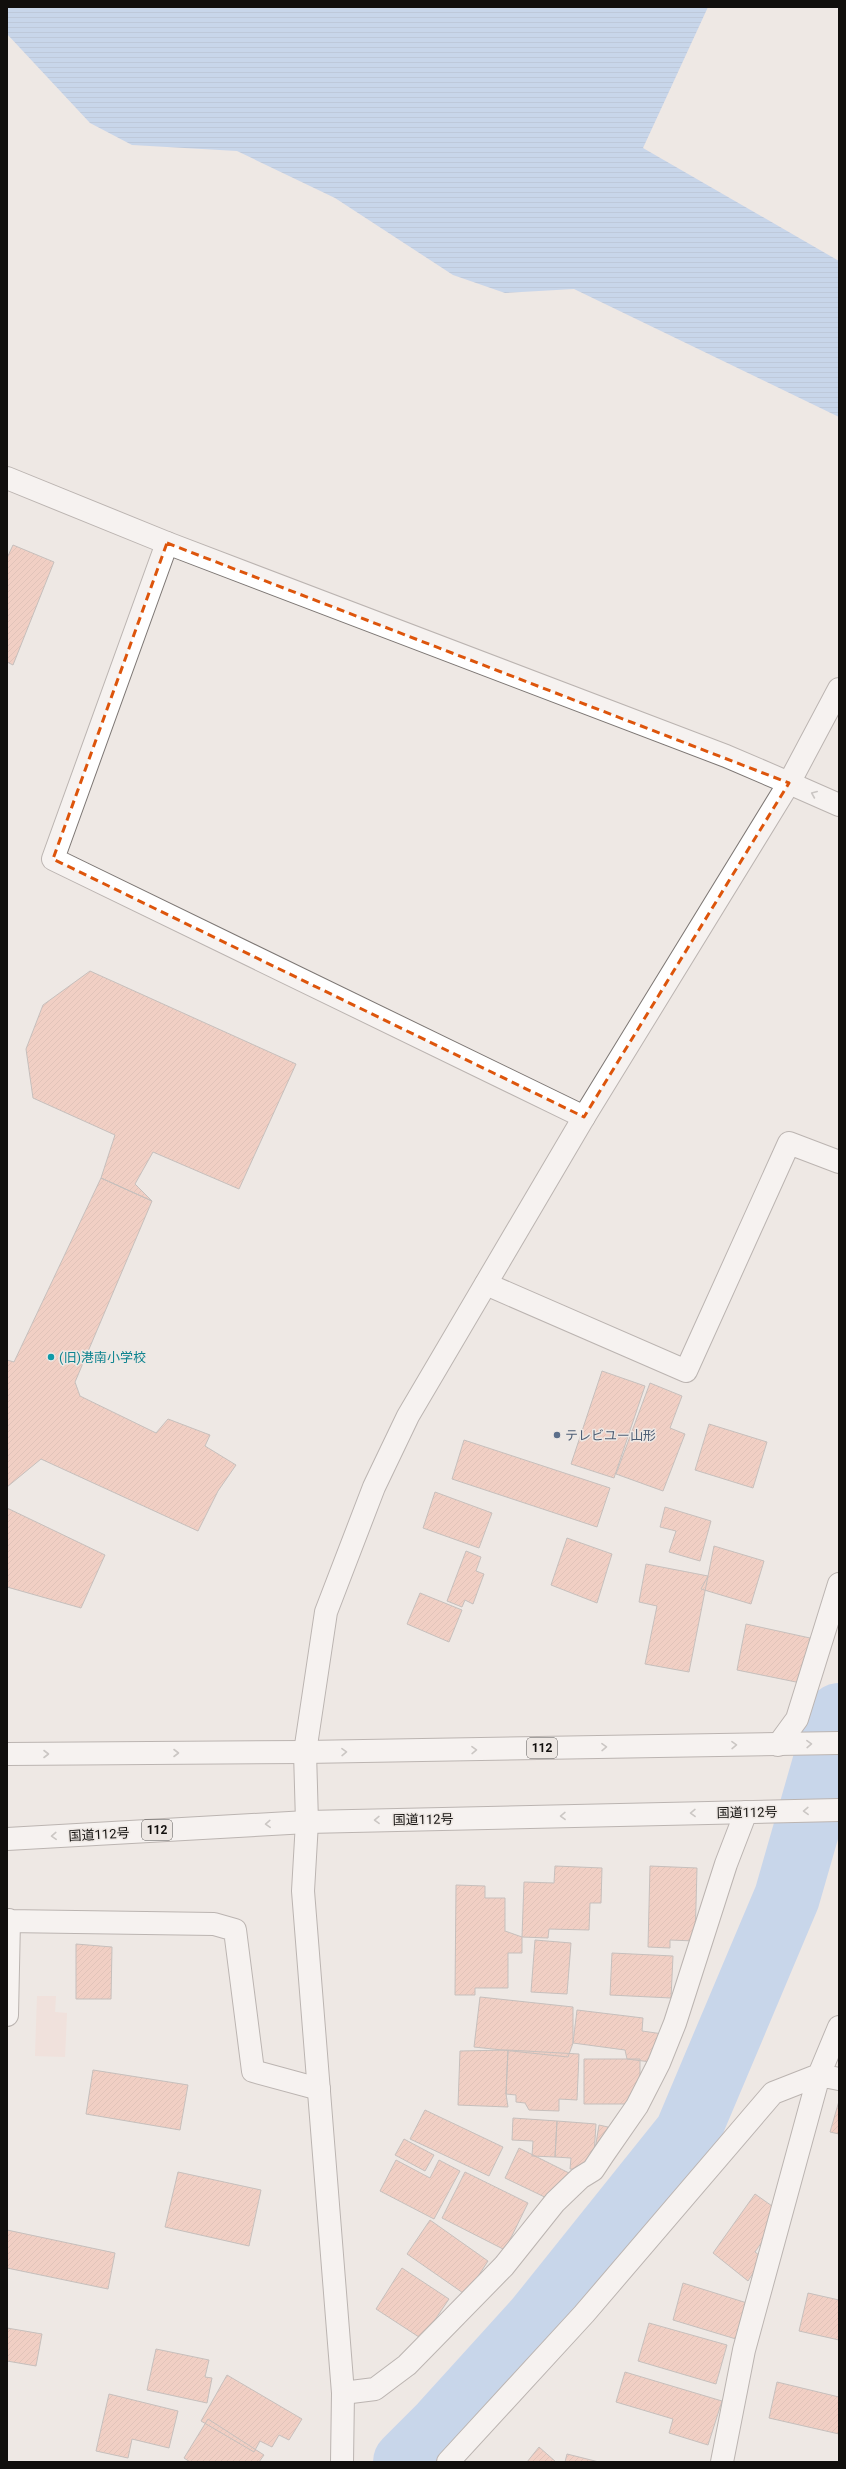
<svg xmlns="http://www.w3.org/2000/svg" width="846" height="2469" viewBox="0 0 846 2469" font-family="Roboto,'Noto Sans JP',sans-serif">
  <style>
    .commercial { fill: #f2d9d2 }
    .water { fill: url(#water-rules) }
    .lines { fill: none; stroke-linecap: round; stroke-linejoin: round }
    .river { stroke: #9ac0f2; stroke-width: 66 }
    .building { fill: url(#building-hatch); stroke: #958f8d }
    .street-casing { stroke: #7d7774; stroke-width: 24 }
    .secondary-casing { stroke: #7d7774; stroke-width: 24 }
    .highway-casing { stroke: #7d7774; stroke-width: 24 }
    .street { stroke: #fff; stroke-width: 22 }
    .secondary { stroke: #fff; stroke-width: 22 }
    .highway { stroke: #fff; stroke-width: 22 }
    .oneway { stroke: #a09f9e }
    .marked { fill: none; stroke: #dd550c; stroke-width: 3; stroke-dasharray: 8 5; stroke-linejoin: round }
    .culture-dot { fill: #0f9aa8; stroke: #eee8e4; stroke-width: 1.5 }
    .service-dot { fill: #5c6f8a; stroke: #eee8e4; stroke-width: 1.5 }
    .labels { text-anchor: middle; stroke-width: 3; stroke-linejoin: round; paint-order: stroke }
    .shield { fill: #eee8e4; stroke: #53504e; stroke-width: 1 }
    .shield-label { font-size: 12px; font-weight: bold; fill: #110f0d }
    .culture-label { font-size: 13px; fill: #0d838f; stroke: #eee8e4; text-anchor: start }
    .service-label { font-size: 13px; fill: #4e5e75; stroke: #eee8e4; text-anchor: start }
    .street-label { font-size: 13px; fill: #110f0d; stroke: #eee8e4 }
  </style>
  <defs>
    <pattern id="water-rules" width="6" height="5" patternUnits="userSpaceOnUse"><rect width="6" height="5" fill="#9ac0f2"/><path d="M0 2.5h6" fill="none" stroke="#84a4ce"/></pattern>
    <pattern id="building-hatch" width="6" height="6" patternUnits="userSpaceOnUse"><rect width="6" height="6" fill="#f4b29d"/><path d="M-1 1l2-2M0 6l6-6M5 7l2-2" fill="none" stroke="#d09886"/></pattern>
  </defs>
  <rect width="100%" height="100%" fill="#eee8e4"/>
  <path class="commercial" d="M37,1996h19l-1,16 12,1 -2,44 -30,-1z"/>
  <path class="water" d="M7,7h701l-65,141 196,113v156l-265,-128 -69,4 -52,-18 -118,-77 -98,-47 -105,-6 -42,-22 -83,-89z"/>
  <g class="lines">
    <path class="river" d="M406,2462l36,-36 96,-106 149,-186 100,-237 52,-181"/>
  </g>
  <path class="building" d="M13,545l41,17 -41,103 -6,-3v-104z
    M90,971l206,93 -57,125 -86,-37 -18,32 17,17 -51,-23 14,-43 -82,-37 -7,-49 17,-44z
    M101,1178l51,23 -77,181 5,14 76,37 12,-14 42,16 -5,11 31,19 -18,26 -20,40 -157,-72 -34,28v-127l7,2z
    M602,1371l43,15 -31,92 -43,-14z
    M650,1383l32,13 -12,32 15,6 -22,57 -47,-17z
    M709,1424l58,18 -14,46 -58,-18z
    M464,1440l146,48 -13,39 -145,-48z
    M435,1492l57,21 -13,35 -56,-20z
    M665,1507l46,14 -11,40 -31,-9 7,-21 -16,-4z
    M7,1508l98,47 -24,53 -74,-21z
    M567,1538l45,16 -15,49 -46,-18z
    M714,1546l50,15 -13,43 -50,-15 7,-13z
    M466,1551l15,6 -5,14 8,3 -11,30 -8,-4 -3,7 -15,-6z
    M646,1564l62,12 -19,96 -44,-8 12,-58 -18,-4z
    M420,1593l42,17 -13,32 -42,-18z
    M746,1624l64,14 -9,45 -64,-13z
    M555,1866l47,2 -1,35h-11l-1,27 -40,-1 -1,9 -26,-1 2,-55 30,1z
    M650,1866l47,2 -2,73 -25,-1v8l-22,-1z
    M456,1885l29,1v12h20v33l17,6v16h-14v35h-33v7h-20z
    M535,1940l36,3 -4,51 -36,-2z
    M76,1944l36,3 -1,52h-35z
    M612,1953l61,3 -2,42 -61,-3z
    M480,1997l93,10v36l-5,14 -94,-10z
    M577,2010l66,8 -1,13 21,3 -4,29 -32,-4 -2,-9 -52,-7z
    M508,2050l-2,44 2,13 -50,-2 2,-54z
    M508,2050l71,4 -2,46 -18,-1v12l-30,-1 -4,-7 -9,-1v-7l-10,-1z
    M584,2059h56v45h-56z
    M93,2070l95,15 -8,45 -94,-16z
    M839,2101v33l-9,-2z
    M425,2110l78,37 -14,29 -79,-37z
    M513,2118l44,3 -2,36 -23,-1 1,-15 -21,-1z
    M557,2121l39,3 -3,46 -23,-1 1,-11 -16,-1z
    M599,2125l9,2 -5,28 -9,1z
    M404,2139l30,16 -9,16 -30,-16z
    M519,2148l50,25 -14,29 -50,-24z
    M396,2160l34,18 9,-18 21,11 -26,48 -54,-28z
    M178,2172l83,18 -12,56 -84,-19z
    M465,2172l63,31 -23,47 -63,-32z
    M755,2194l27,19 -27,39 8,6 -15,23 -35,-28z
    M430,2220l58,41 -22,34 -59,-41z
    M7,2230l108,23 -7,36 -101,-21z
    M402,2268l47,31 -27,40 -46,-30z
    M683,2283l64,20 -11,36 -63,-19z
    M808,2293l31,7v40l-40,-9z
    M649,2323l78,22 -11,39 -78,-23z
    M7,2328l35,6 -6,32 -29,-5z
    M156,2349l53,11 -4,17 7,1 -5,25 -60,-13z
    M625,2372l97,29 -14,44 -39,-12 4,-14 -57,-17z
    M227,2375l75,44 -13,21 -10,-5 -7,12 -12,-6 -6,11 -53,-31z
    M777,2382l62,15v37l-70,-16z
    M109,2394l69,17 -9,37 -37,-9 -4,19 -32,-7z
    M208,2419l56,36 -5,7h-69l-6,-4z
    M539,2447l17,15h-29z
    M567,2454l32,8h-34z"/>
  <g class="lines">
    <g class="street-casing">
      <path id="street" d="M167,543l-114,316 531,258
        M789,783l50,22
        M486,1284l200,87 103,-228 50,19
        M778,1745l19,-26 42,-135
        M7,1921l207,3 21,6 18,141 66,18
        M7,2015l2,-95
        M343,2393l32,-4 32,-24 97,-99 51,-64 25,-24 13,-8 10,-15 34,-49 22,-43 16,-40 51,-159 20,-52
        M448,2462l136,-148 189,-221 46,-18 20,4
        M722,2462l22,-112 75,-275 20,-48"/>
    </g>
    <g class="secondary-casing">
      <path id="secondary" d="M7,478l160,65 559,213 63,27
        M342,2462l1,-69 -40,-502 4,-69 -2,-70 21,-140 48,-125 34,-71 176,-299 205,-334 50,-94"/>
    </g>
    <g class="highway-casing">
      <path id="highway" d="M7,1754l298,-2 534,-9
        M7,1839l300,-17 532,-12"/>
    </g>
    <use href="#street" class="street"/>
    <use href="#secondary" class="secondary"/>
    <use href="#highway" class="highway"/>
  </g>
  <defs><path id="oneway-chevron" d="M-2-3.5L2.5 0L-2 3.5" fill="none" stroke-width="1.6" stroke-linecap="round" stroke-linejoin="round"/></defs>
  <g class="oneway">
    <use href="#oneway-chevron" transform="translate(814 794) rotate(-157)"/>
    <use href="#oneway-chevron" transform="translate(809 1744) rotate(-2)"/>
    <use href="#oneway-chevron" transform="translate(734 1745) rotate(-1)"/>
    <use href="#oneway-chevron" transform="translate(604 1747) rotate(-1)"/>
    <use href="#oneway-chevron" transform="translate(474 1750) rotate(-1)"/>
    <use href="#oneway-chevron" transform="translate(344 1752) rotate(-1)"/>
    <use href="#oneway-chevron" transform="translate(176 1753)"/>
    <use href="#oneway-chevron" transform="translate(46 1754)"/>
    <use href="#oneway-chevron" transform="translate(806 1811) rotate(178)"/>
    <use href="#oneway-chevron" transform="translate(693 1813) rotate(179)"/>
    <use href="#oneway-chevron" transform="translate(563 1816) rotate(179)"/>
    <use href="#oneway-chevron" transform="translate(377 1820) rotate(179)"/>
    <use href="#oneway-chevron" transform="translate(268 1824) rotate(177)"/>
    <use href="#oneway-chevron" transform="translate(54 1836) rotate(177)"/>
  </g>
  <path d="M0 0H846V2469H0ZM167,543l622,240 -205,334 -531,-258z" fill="#eee8e4" fill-opacity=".55" fill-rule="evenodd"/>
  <path class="marked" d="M167,543l622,240 -205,334 -531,-258z"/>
  <circle class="culture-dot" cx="51" cy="1357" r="4"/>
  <circle class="service-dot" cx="557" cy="1435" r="4"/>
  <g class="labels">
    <g class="shield">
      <rect x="527" y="1738" width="30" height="20" rx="3"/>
      <rect x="142" y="1820" width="30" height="20" rx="3"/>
    </g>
    <g class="shield-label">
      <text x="542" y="1752">112</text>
      <text x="157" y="1834">112</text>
    </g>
    <g class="culture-label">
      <text x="59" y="1362">(旧)港南小学校</text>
    </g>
    <g class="service-label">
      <text x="565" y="1440">テレビユー山形</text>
    </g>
    <g class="street-label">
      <text transform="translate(747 1812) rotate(-1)" y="5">国道112号</text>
      <text transform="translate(423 1819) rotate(-1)" y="5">国道112号</text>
      <text transform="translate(99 1834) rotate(-3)" y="5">国道112号</text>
    </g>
  </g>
  <rect width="846" height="2469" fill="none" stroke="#110f0d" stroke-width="16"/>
</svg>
